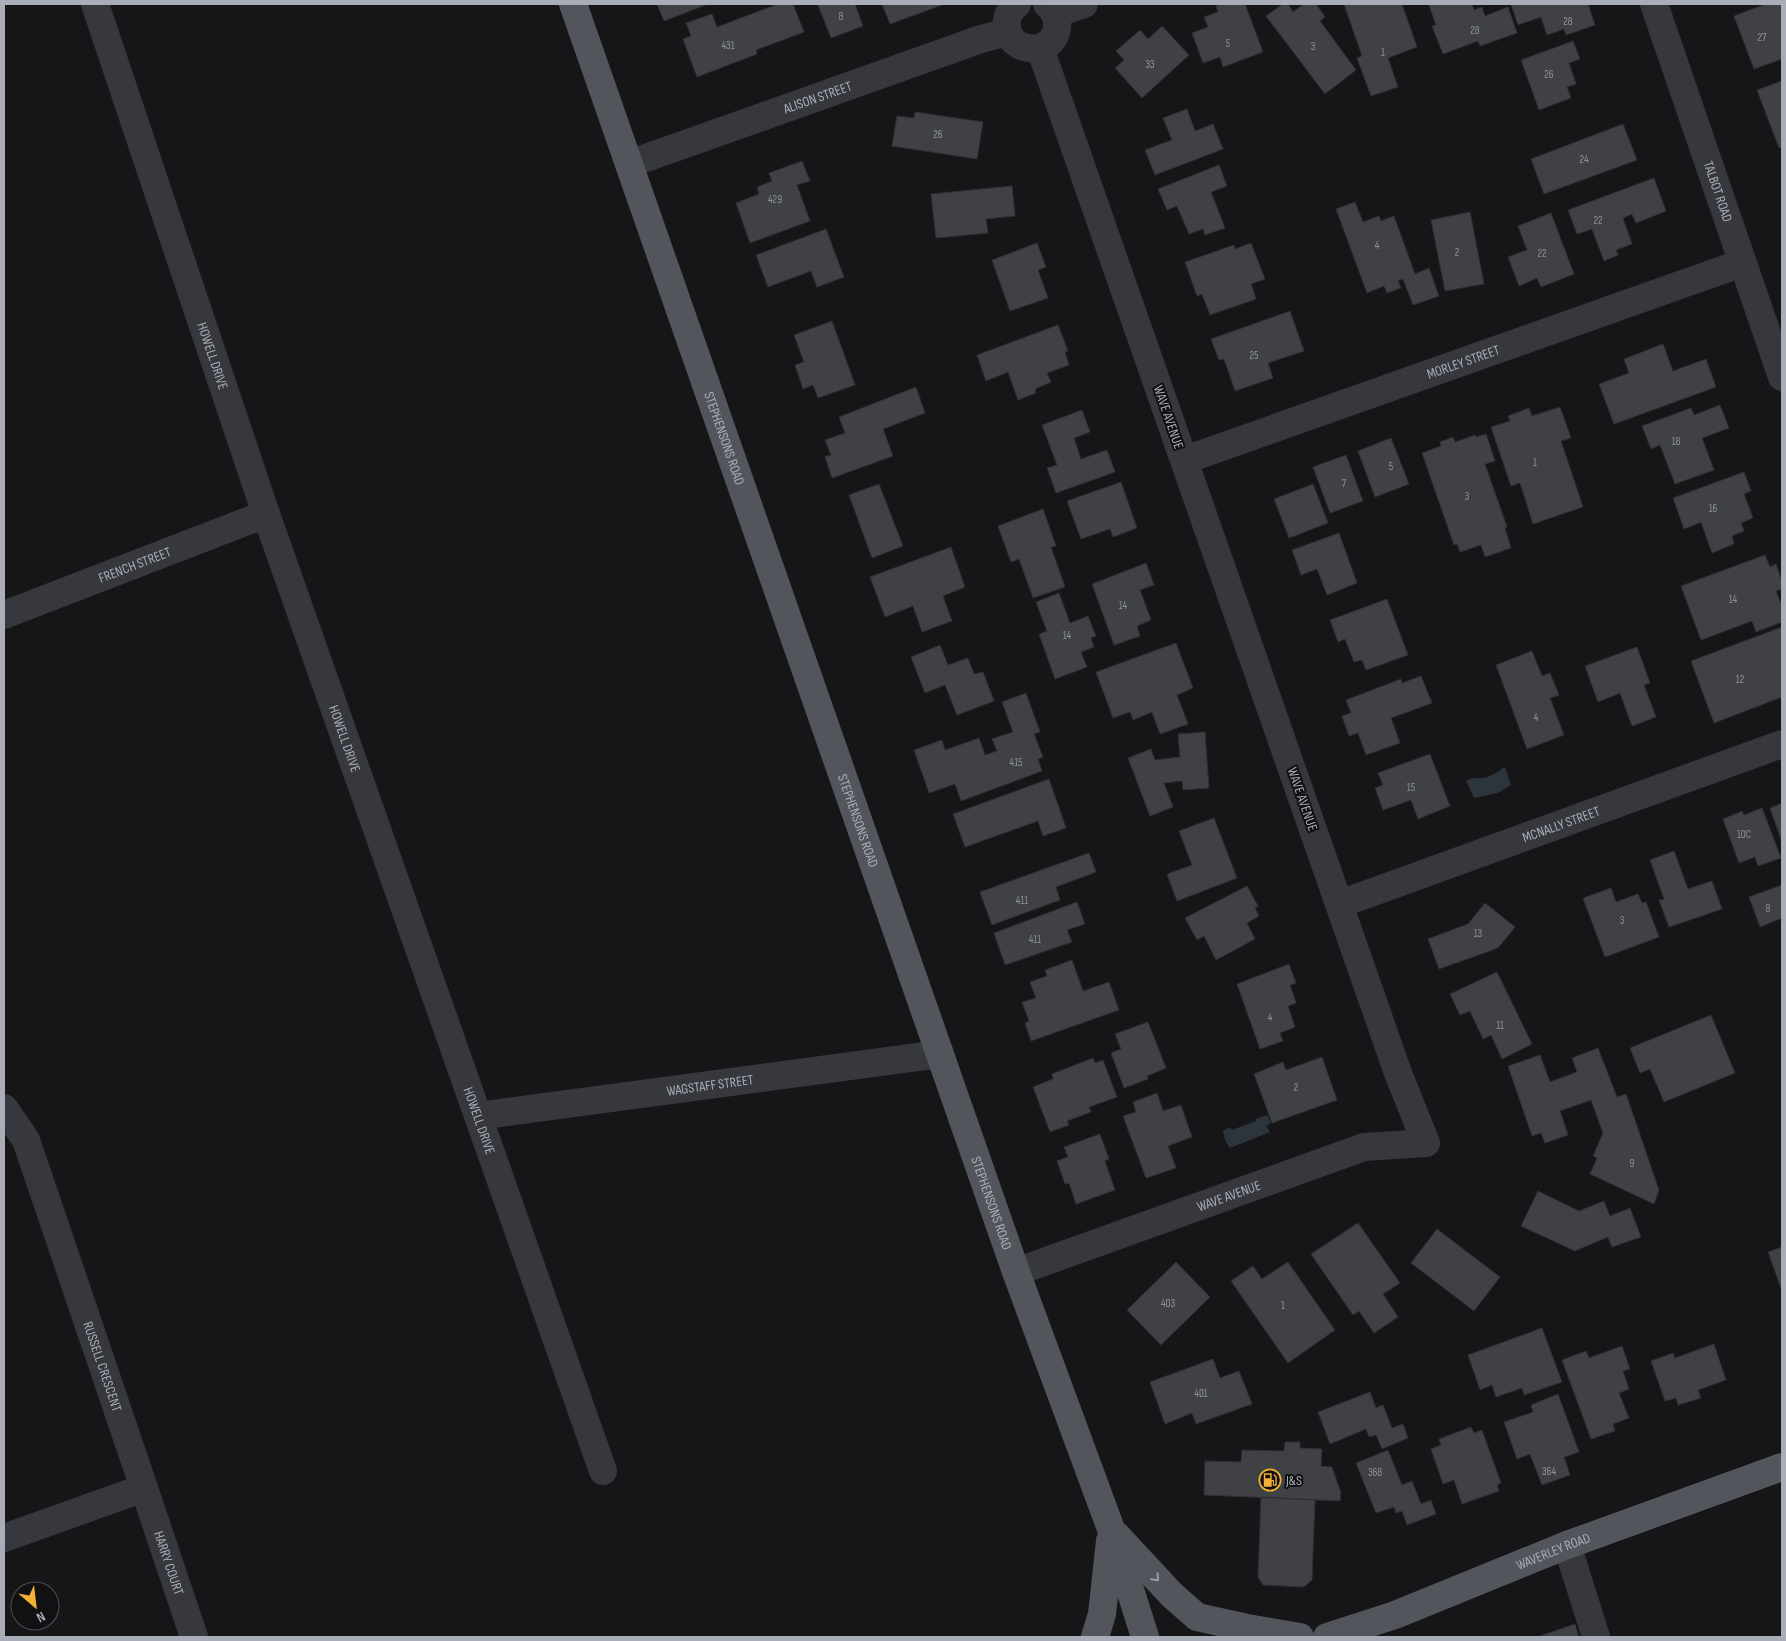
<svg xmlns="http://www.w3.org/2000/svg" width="1786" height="1641" viewBox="0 0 1786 1641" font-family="'Sofia Sans Condensed',sans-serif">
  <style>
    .water { fill: #2c353c }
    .building { fill: #404145; stroke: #303034 }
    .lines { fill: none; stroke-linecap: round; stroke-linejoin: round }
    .minor { stroke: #37383d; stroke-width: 28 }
    .major { stroke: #53555c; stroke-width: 28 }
    .oneway { stroke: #979ba6 }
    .labels { text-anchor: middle; stroke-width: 4; stroke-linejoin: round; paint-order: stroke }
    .number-label { font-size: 11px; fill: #8e929b }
    .street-label { font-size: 14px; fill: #a8adb8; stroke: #111113 }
    .poi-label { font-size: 14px; fill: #a8adb8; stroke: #111113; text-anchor: start }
  </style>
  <rect width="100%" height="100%" fill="#161618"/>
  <path class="water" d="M1505,767l6,18 -13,8 -24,5 -8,-17c7,-4 9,-2 16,-3 8,0 16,-7 23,-11z
    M1267,1115l4,8 -5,3 4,6 -40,16 -5,-8 -2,-9 7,-4 2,3 24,-9v-2z"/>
  <path class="building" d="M657,4h51l-44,17z
    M778,4h15l11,28 -48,18 1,4 -60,23 -14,-38 8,-3 -5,-13 26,-9 5,13z
    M823,4h32l8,22 -32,12 -13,-33z
    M882,4h63l-55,20z
    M1222,4h23l18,48 -40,15 -3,-10 -17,6 -11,-30 16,-6 -4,-10 14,-5 -2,-6z
    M1283,4h5l5,8 11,-8h12l9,13 -5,4 36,49 -31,24 -59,-78z
    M1344,4h58l15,43 -29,11 10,29 -27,9 -14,-38 5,-2z
    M1434,4h38l2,6 8,-3 3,9 23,-9 9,26 -37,13 -2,-5 -35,13 -11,-28 4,-1 -7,-20z
    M1511,4h77l7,21 -29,10 -2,-6 -17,6 -6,-18 -23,8z
    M1766,4h16v55l-28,10 -20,-53z
    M1162,26l27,29 -47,43 -27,-30 9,-8 -8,-9 24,-21 8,9z
    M1573,41l7,18 -11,4 7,21 -9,3 4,11 -32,12 -18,-50z
    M1782,81v66l-3,1 -22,-58z
    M1187,109l8,22 18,-7 10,25 -68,26 -10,-25 27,-10 -9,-22z
    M915,112l68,10 -6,37 -85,-13 5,-30 17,2z
    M1623,124l14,36 -93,34 -13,-35z
    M802,161l8,20 -13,4 13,36 -60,22 -14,-40 23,-9 -2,-7 15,-6 -3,-8z
    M1219,165l8,21 -16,6 14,36 -20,7 -2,-6 -14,5 -12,-28 -10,4 -9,-21z
    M1654,178l12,33 -30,12 -4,-9 -9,4 9,26 -16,6 2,5 -14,6 -12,-32 -15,5 -9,-24z
    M1012,186l3,30 -29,3 2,14 -52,5 -5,-44z
    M1355,202l8,20 16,-6 2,5 13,-5 21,58 14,-6 10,28 -26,9 -10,-26 -5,2 3,7 -14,5 -3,-7 -17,7 -31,-84z
    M1470,212l14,72 -39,7 -14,-71z
    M1551,213l23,61 -33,13 -4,-9 -18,8 -11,-29 19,-7 -9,-24z
    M826,229l18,48 -27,10 -6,-16 -43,16 -12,-32z
    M1037,243l9,24 -8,3 10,28 -38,13 -18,-51z
    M1251,243l14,36 -14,5 5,15 -46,16 -8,-21 -5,2 -12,-34 49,-17 1,4z
    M1290,311l14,40 -36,12 5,15 -38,13 -11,-32 -5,1 -8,-21z
    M832,321l23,64 -37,13 -5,-13 -10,4 -8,-24 9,-3 -10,-27z
    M1058,325l10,26 -3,1 4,13 -22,8 4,9 -16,7 1,4 -18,7 -10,-28 -22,9 -9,-26z
    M1663,344l10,27 33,-12 10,28 -102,37 -15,-40 30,-11 -5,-14z
    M916,387l9,26 -42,16 10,27 -61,22 -7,-21 6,-2 -6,-15 20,-7 -6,-16z
    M1720,405l9,23 -27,10 12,32 -39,14 -15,-39 -9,4 -9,-23 49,-18 3,7z
    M1560,407l11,31 -10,3 22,66 -50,17 -13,-41 -9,3 -20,-59 19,-6 -2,-5 21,-8 3,8z
    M1082,410l8,22 -16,6 7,21 26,-9 8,22 -59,21 -9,-25 10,-3 -15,-40z
    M1486,434l9,27 -10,3 22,63 -2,1 6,20 -26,9 -4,-12 -21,7 -3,-8 -3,1 -32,-92 19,-7 -1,-4 13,-5 2,5 20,-7 1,2z
    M1391,438l18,46 -34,13 -17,-46z
    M1346,455l17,46 -33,12 -17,-46z
    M1744,472l7,19 -7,3 9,24 -12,5 3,8 -12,5 2,8 -22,9 -11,-31 -17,7 -11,-31z
    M1121,482l16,46 -24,9 -3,-8 -29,10 -14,-38z
    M879,484l24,62 -31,12 -23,-63z
    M1313,484l15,39 -39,15 -15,-39z
    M1043,509l13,37 -5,1 14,40 -32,11 -14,-39 -8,3 -13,-36z
    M1339,533l18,50 -30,12 -10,-26 -16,6 -9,-25z
    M951,547l14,40 -22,9 9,25 -30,11 -9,-26 -28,11 -15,-40z
    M1765,555l5,12 6,-3 6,18v7l-6,2 6,15v16l-26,10 -4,-11 -51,19 -20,-54z
    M1146,563l8,22 -14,5 11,30 -14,6 3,10 -26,9 -22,-61z
    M1059,593l11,30 18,-7 8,20 -5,2 3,9 -13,5 6,15 -32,12 -16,-45 8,-3 -11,-29z
    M1387,599l21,56 -42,15 -4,-10 -8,2 -9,-23 -7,3 -8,-22z
    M1782,627v70l-68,26 -23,-62z
    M1176,643l17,45 -16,7 11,29 -28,10 -8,-22 -19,8 -3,-8 -17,6 -17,-46z
    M940,645l8,20 20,-7 6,16 9,-2 11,29 -37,14 -12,-30 -20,8 -14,-36z
    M1637,647l13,36 -6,2 12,32 -24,9 -12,-33 -22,9 -13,-36z
    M1532,651l10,25 8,-3 9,22 -9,3 14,37 -37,14 -31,-84z
    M1421,676l11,27 -41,15 9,25 -34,12 -8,-22 -9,3 -7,-20 9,-3 -5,-13 55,-21 1,4z
    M1026,693l14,39 -6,2 9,23 -5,2 4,12 -81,30 -6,-17 -26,9 -15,-43 28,-10 3,10 34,-12 6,17 12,-4 -5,-12 21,-7 -11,-30z
    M1205,732l4,56 -26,2 -1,-9 -18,2 9,24 -23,9 -22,-58 23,-9 4,11 25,-3 -2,-23z
    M1430,754l20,52 -32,13 -7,-19 -28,10 -8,-22 8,-3 -5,-12z
    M1049,779l17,49 -23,8 -5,-15 -73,26 -12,-33z
    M1782,803v39l-12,-34z
    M1762,808l19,50 -23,8 -3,-9 -16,6 -16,-44 19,-8 2,4z
    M1214,818l23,60 -60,23 -10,-27 25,-9 -13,-34z
    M1674,851l14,38 24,-8 10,28 -53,18 -10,-27 5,-1 -14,-39z
    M1089,853l7,19 -40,15 4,13 -68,25 -12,-33z
    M1782,885v33l-22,9 -11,-30z
    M1247,886l11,20 -3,2 4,8 -12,7 8,16 -39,21 -12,-24 -7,4 -12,-22z
    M1611,888l5,14 22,-8 4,9 4,-1 13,35 -54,20 -22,-59z
    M1077,902l8,22 -18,6 5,12 -67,23 -11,-32z
    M1485,903l30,24 -17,21 -59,21 -11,-30 40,-15z
    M1072,960l11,31 26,-9 10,28 -88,31 -6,-18 4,-2 -7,-19 14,-4 -6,-16 17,-6 -2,-6z
    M1289,964l7,19 -6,2 6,18 -8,3 7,21 -15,6 3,8 -23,8 -23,-65z
    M1497,972l35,72 -30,15 -11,-24 -8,4 -13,-28 -10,4 -10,-21z
    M1711,1015l24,58 -71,29 -14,-33 -10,4 -10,-25z
    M1148,1022l18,46 -19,8 1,3 -24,9 -13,-35 10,-4 -6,-15z
    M1598,1048l19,49 9,-3 33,96 -5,14 -64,-30 7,-16 -4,-2 10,-23 -12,-33 -31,11 8,24 -23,8 -4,-10 -9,3 -24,-70 32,-11 10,27 27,-10 -5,-14z
    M1322,1057l15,43 -65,23 -18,-49 29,-12 3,8z
    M1093,1058l2,5 8,-3 14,37 -28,10 2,5 -24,9 2,4 -19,7 -17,-45 20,-8 -1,-5z
    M1157,1093l6,18 18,-6 11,32 -24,9 8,22 -30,10 -23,-62 13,-4 -3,-10z
    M1100,1134l9,25 -4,2 10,29 -39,14 -7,-21 -4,1 -8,-23 11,-4 -4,-10z
    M1538,1191l41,20 25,-10 6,15 20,-8 11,29 -29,10 -4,-10 -33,14 -54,-25z
    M1358,1223l42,60 -17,11 15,23 -24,16 -15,-22 -6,4 -42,-61z
    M1437,1229l63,48 -26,34 -63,-48z
    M1782,1247v44l-14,-39z
    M1176,1262l34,35 -49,48 -34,-35z
    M1288,1262l47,68 -47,33 -57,-82 22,-15 9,13z
    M1542,1328l20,54 -38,13 -2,-7 -26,9 -4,-12 -12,5 -12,-35z
    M1714,1344l12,36 -28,10 3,8 -23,7 -2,-7 -11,3 -14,-40 22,-8 2,5z
    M1622,1346l8,23 -7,2 6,18 -10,4 10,25 -16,6 2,7 -24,8 -29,-79 24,-9 3,7z
    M1213,1359l7,19 19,-7 13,33 -56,20 -4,-11 -27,11 -15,-42z
    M1370,1392l6,16 7,-3 9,23 11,-4 5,14 -26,11 -6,-14 -7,2 -3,-8 -36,15 -12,-32z
    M1558,1394l21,58 -15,5 6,18 -28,10 -12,-31 -13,5 -13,-37 29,-10 -2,-7z
    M1471,1427l3,6 8,-3 19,53 -4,2 2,6 -37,13 -8,-24 -11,4 -12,-35 10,-4 -2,-6z
    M1285,1442h15v6l22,1 -1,17 11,1 9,26 -1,8 -136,-6 1,-34 36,1 1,-12 42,1z
    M1388,1450l14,35 10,-4 9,23 10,-4 5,14 -29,11 -5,-14 -6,2 -2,-6 -18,6 -20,-50z
    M1261,1497l54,3 -3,80 -8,7 -41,-2 -5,-8z
    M1575,1624l4,13h-42z"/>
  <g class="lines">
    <g class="minor">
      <path id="s1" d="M95,4l171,510 337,957"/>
      <path d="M1017,4c-5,4 -9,9 -10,16 -5,32 45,40 50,8 1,-10 -2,-18 -10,-24"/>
      <path id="s2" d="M1654,4l128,373"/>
      <path d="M1055,14l29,-10"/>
      <path id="s3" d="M629,164l352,-125 27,-7"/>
      <path id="s4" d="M1185,460l557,-197"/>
      <path id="s5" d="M4,615l262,-101"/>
      <path id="s6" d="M1340,904l442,-160"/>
      <path id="s7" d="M4,1108l22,32 118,348 -140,50"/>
      <path id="s8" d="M478,1116l462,-62"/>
      <path id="s9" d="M1016,1272l348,-125 62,-4 -28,-70 -358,-1025"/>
      <path id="s10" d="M144,1488l50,149"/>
      <path d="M1567,1545l29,92"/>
    </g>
    <g class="major">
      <path id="s11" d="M573,4l443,1268 95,257 34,108"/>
      <path d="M1117,1536l55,59 25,22 50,11 53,9"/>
      <path d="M1095,1637l7,-23 8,-73"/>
      <path id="s12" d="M1327,1637l68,-22 172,-70 215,-78"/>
    </g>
  </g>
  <defs><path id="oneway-chevron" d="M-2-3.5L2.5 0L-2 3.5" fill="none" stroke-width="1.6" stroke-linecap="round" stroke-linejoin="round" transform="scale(1.25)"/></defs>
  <use class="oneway" href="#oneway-chevron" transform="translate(1156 1578) rotate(47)"/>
  <defs>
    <g id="fuel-ring" transform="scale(1.125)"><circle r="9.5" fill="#111113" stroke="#f2b134" stroke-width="1.5"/><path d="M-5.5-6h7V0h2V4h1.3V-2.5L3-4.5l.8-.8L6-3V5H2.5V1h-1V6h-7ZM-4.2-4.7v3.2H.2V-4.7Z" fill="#f2b134"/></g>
  </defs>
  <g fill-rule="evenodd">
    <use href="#fuel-ring" x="1270" y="1480"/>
  </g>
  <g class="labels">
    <g class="number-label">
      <text x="841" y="20">8</text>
      <text x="1568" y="25">28</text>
      <text x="1475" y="34">28</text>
      <text x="1762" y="41">27</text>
      <text x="1228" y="47">5</text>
      <text x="728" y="49">431</text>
      <text x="1313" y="50">3</text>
      <text x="1383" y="56">1</text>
      <text x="1150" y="68">33</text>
      <text x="1549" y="78">26</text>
      <text x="938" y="138">26</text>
      <text x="1584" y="163">24</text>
      <text x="775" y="203">429</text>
      <text x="1598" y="224">22</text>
      <text x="1377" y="249">4</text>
      <text x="1457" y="256">2</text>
      <text x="1542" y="257">22</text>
      <text x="1254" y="359">25</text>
      <text x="1676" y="445">18</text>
      <text x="1535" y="466">1</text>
      <text x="1391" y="470">5</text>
      <text x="1344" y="487">7</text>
      <text x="1467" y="500">3</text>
      <text x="1713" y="512">16</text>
      <text x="1733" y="603">14</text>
      <text x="1123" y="609">14</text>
      <text x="1067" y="639">14</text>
      <text x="1740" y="683">12</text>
      <text x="1536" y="721">4</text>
      <text x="1016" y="766">415</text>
      <text x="1411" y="791">15</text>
      <text x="1744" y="838">10C</text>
      <text x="1022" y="904">411</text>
      <text x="1768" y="912">8</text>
      <text x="1622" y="924">3</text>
      <text x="1478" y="937">13</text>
      <text x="1035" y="943">411</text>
      <text x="1270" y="1021">4</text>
      <text x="1500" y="1029">11</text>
      <text x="1296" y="1091">2</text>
      <text x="1632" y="1167">9</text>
      <text x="1168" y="1307">403</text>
      <text x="1283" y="1309">1</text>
      <text x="1201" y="1397">401</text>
      <text x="1549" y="1475">364</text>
      <text x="1375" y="1476">368</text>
    </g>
    <g class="street-label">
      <text dy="5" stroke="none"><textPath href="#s3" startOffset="200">ALISON STREET</textPath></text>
      <text dy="5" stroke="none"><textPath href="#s2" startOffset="198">TALBOT ROAD</textPath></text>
      <text dy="5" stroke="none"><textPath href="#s1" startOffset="371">HOWELL DRIVE</textPath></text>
      <text dy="5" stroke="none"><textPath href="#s4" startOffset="295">MORLEY STREET</textPath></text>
      <text transform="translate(1169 417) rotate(71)" y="5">WAVE AVENUE</text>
      <text dy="5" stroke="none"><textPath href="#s11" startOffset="460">STEPHENSONS ROAD</textPath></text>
      <text dy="5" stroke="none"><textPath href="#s5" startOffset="140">FRENCH STREET</textPath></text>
      <text dy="5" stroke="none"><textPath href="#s1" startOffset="776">HOWELL DRIVE</textPath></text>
      <text transform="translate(1303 799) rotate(71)" y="5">WAVE AVENUE</text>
      <text dy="5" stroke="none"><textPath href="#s11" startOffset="865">STEPHENSONS ROAD</textPath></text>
      <text dy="5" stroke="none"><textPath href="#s6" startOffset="235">MCNALLY STREET</textPath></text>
      <text dy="5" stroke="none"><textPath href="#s8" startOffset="234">WAGSTAFF STREET</textPath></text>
      <text dy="5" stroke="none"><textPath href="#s1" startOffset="1181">HOWELL DRIVE</textPath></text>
      <text dy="5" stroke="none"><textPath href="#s9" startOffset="226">WAVE AVENUE</textPath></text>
      <text dy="5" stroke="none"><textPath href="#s11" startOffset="1270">STEPHENSONS ROAD</textPath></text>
      <text dy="5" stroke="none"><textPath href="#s7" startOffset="278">RUSSELL CRESCENT</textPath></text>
      <text dy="5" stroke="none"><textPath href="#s12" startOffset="242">WAVERLEY ROAD</textPath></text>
      <text dy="5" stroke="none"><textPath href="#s10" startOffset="79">HARRY COURT</textPath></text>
    </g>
    <g class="poi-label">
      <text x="1286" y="1485">J&amp;S</text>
    </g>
  </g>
  <rect width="1786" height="1641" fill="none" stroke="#a8adb8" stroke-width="10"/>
  <g transform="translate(35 1606) rotate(152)"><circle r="24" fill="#111113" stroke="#4d4f55"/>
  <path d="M0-4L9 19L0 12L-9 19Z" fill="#f2b134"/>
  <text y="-8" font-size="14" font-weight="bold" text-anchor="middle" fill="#a8adb8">N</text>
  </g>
</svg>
